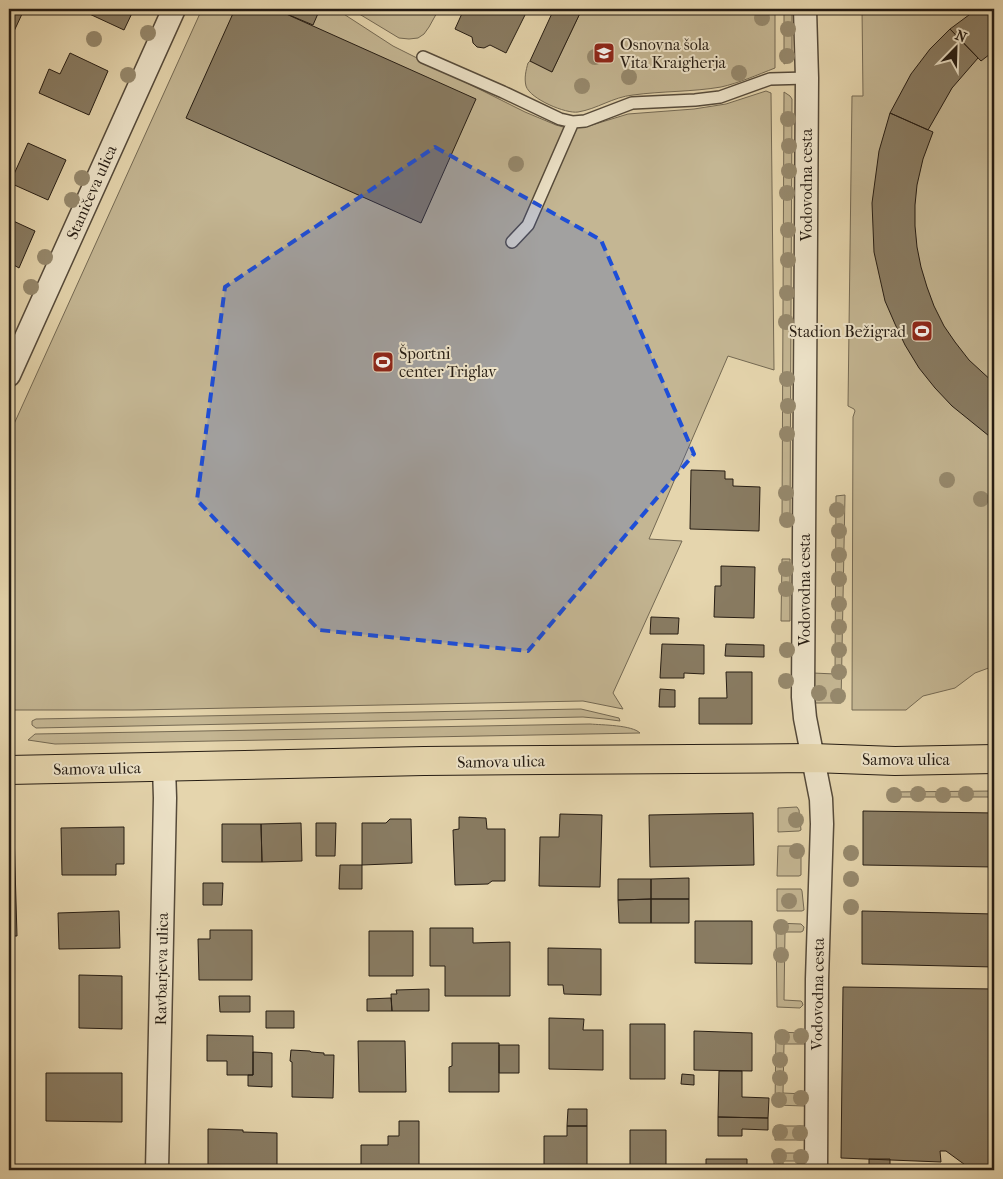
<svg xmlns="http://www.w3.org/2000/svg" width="1003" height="1179" viewBox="0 0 1003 1179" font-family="'IM FELL French Canon',serif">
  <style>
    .green { fill: #c4b693; stroke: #746953 }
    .building { fill: #897c63; stroke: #251c13 }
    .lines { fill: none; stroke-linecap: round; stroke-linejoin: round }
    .service-casing { stroke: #554a3a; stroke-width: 14 }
    .minor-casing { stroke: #554a3a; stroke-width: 25 }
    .primary-casing { stroke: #251c13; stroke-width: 30 }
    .service { stroke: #eee4ca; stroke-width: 11 }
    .minor { stroke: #eee4ca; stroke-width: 22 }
    .primary { stroke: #e5d5ad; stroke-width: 28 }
    .tree { fill: #96896d }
    .marked { fill: #1d4ed8; fill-opacity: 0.2; stroke: #1d4ed8; stroke-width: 4; stroke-dasharray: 10 6; stroke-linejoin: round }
    .labels { text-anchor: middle; stroke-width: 4; stroke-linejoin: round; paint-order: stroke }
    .poi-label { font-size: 16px; fill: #251c13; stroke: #eee4ca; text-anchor: start }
    .street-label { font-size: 16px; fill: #251c13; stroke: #eee4ca }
  </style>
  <rect width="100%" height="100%" fill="#e5d5ad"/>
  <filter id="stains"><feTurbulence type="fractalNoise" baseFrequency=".004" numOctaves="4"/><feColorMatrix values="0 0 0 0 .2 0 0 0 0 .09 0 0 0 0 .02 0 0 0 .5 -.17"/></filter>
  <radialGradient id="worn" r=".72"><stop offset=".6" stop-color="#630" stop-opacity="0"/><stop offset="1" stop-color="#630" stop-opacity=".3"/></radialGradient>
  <path class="green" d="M202,9h134l57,37 132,66 31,13 14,4 22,-4 36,-11 66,-5 32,-5 40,-13 5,2 3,277 -46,-14 -79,183 33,2 -69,152 10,16 -40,-8 -450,9h-124v-275z
    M351,9h88l-10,18 -5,7 -6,4 -9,1 -10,-1z
    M582,9h193v59c-18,7 -36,15 -54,19 -29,5 -59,4 -88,8 -20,2 -36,14 -55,17 -12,2 -48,-13 -52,-26 -2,-8 0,-16 2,-23l2,-2 22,11z
    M784,9h8v47l-4,6 -4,2z
    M862,9h132v657l-19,7 -20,15 -32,8 -17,14h-54l1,-293 2,-6 -1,-2 -6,-3 4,-310h11z
    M784,92l6,4 2,3 -2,423h-8z
    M845,495l-4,208h-29l1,-30 22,1 1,-178z
    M782,559h8v62h-9z
    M581,709l38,9 1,3 -15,-2 -22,-2 -547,11 -4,-3v-4l4,-2z
    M590,724c12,1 42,1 50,9l-585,11 -27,-4 7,-6z
    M994,791v6h-105l1,-5z
    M797,807l2,3 2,20 -2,1 -21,1v-24z
    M778,846h21l2,2v27l-2,1h-22z
    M777,889h24l1,2 2,19 -2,1h-25z
    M776,923l25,1 3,3 -1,4 -2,1h-16l-1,68 17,1 1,1 1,3 -3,3 -23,-1z
    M776,1032l28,1 3,1 -1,9 -1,1h-21l-1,49 21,1 4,3 -2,8 -2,1 -29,-1z
    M775,1126h29l2,1v13h-31z
    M774,1153h29l3,2v5l-2,1h-21v9h-9z"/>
  <path class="building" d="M9,9l13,5 -13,28z
    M85,9h49l-10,21 -41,-19z
    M235,9h40l201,90 -55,124 -235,-105z
    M275,9h45l-7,16z
    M464,9h64l-22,44 -16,-8 -6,3 -7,-1 -4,-4 -1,-6 -17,-8z
    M554,9h28l-30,63 -22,-11z
    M977,9h17v42l-13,10 -31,-32z
    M950,29l28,29 -26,30 -24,42 -38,-17 21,-39 19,-25z
    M70,53l38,18 -19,44 -50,-22 10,-24 11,5z
    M890,113l43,19 -10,27 -6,26 -2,20v21l2,21 4,20 6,20 7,19 10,20 11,16 14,18 25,23v57l-42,-34 -17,-18 -16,-20 -14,-23 -10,-21 -10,-23 -11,-49 -2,-49 7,-52z
    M28,143l38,17 -18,40 -38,-17z
    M9,219l26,12 -16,37 -7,-4 -3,7z
    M691,470l34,1v8h8v7l27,1 -1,44 -69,-2z
    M721,566l34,1 -1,51 -40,-1 1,-31h6z
    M651,617l28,1 -1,16h-28z
    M662,644l42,1v29l-20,-1v5h-24z
    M726,644l38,1v12l-39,-1z
    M726,672h26v52h-53v-26h28z
    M660,689l15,1v17h-16z
    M863,811l131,2v54l-131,-2z
    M753,813l1,52 -104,2 -1,-52z
    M560,814l42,1 -2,72 -61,-1 1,-49h19z
    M459,817l27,1 1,11h18v52h-13l-4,3 -33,1 -2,-55 6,-1z
    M390,819h21l1,44 -50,2v-42h24z
    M301,823l1,38 -40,1 -1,-38z
    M316,823h20l-1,33h-19z
    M222,824h39l1,38h-40z
    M124,827v37h-8v11h-54l-1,-47z
    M9,829h5l1,38h-6z
    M340,865h22v24h-23z
    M9,867h6l2,69h-8z
    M689,878v21h-38v-20z
    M618,879h33v20l-33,1z
    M203,883h20l-1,22h-19z
    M651,899v24h-32l-1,-23z
    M651,899h38v24h-38z
    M119,911l1,37 -61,1 -1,-36z
    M862,911l132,3v53l-132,-3z
    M695,921h57v43l-57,-1z
    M430,928h43v15l37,-1v54h-65v-30h-15z
    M210,930h42v50h-53l-1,-41h12z
    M369,931h44v45h-44z
    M548,948l53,1v46l-37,-1 -1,-9h-15z
    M79,975l43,1v53l-43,-1z
    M843,987l151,2v181h-22l-26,-19h-6l1,11 -100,-4z
    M429,989v22h-37l-1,-17h6l-1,-4z
    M219,996h31v16h-30z
    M391,998l1,13h-25v-12z
    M266,1011h28v17h-28z
    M549,1018l35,1 -1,11h20v40l-54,-1z
    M630,1024h35v55h-35z
    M694,1031l58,2v38l-58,-1z
    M207,1035l46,1v39h-26v-14h-20z
    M358,1041h47l1,51h-47z
    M452,1043h47v49h-50v-25l3,-1z
    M499,1045h20v28h-20z
    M291,1050l19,1 1,1 13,1v2h10l-1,43 -41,-1v-35l-2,-1z
    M253,1052l19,1v34l-24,-1v-11h5z
    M719,1071h23v26l27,1 -1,20 -50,-1z
    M46,1073h76v49l-76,-1z
    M682,1074l12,1v10l-13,-1z
    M568,1109h19v17h-20z
    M718,1117l50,1v12l-26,-1v7h-24z
    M399,1121h20v49h-58v-25h27v-9h11z
    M567,1126h20v44h-43v-34h23z
    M208,1129l35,1v2l34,1v37h-69z
    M630,1130h36v40h-36z
    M706,1159h41v11h-41z
    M869,1159h21v11h20h-45l4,-1z
    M75,1168h16v2h-16z"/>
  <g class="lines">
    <g class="service-casing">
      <path id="service" d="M423,57l80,35 57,27 13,3 12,-1 47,-18 63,-3 25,-3 50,-18 37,-1
        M512,242l16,-17 45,-103"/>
    </g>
    <g class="minor-casing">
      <path id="minor" d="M805,9l2,69 -4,619 2,21 16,81 1,25 -5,155 -1,191
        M9,375l165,-366
        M157,1170l8,-372 -1,-31"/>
    </g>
    <g class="primary-casing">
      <path id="primary" d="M9,770l415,-9 389,-3 82,3 99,-2"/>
    </g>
    <use href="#service" class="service"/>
    <use href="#minor" class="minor"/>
    <use href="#primary" class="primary"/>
  </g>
  <g class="tree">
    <circle cx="762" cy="18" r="8"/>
    <circle cx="788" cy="29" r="8"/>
    <circle cx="148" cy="33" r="8"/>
    <circle cx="94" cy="39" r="8"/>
    <circle cx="787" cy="56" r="8"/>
    <circle cx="595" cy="57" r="8"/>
    <circle cx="739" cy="73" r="8"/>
    <circle cx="128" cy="75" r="8"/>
    <circle cx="629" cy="77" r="8"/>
    <circle cx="582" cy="86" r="8"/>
    <circle cx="788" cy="119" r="8"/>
    <circle cx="789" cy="146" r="8"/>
    <circle cx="516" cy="164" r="8"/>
    <circle cx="789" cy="171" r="8"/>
    <circle cx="82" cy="178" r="8"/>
    <circle cx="787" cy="193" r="8"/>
    <circle cx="72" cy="200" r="8"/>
    <circle cx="788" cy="230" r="8"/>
    <circle cx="45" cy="257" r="8"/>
    <circle cx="788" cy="260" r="8"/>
    <circle cx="31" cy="287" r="8"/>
    <circle cx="787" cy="293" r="8"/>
    <circle cx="786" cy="322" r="8"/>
    <circle cx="787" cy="379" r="8"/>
    <circle cx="788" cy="406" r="8"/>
    <circle cx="787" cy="434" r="8"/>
    <circle cx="947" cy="480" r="8"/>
    <circle cx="786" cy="493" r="8"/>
    <circle cx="981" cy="499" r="8"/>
    <circle cx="837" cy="510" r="8"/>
    <circle cx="787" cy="520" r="8"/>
    <circle cx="839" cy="531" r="8"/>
    <circle cx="839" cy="555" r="8"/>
    <circle cx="786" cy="569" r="8"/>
    <circle cx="839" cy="579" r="8"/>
    <circle cx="786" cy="589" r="8"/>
    <circle cx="839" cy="604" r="8"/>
    <circle cx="839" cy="627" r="8"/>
    <circle cx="787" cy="650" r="8"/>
    <circle cx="839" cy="650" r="8"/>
    <circle cx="839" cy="672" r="8"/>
    <circle cx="786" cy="681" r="8"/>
    <circle cx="819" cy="693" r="8"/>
    <circle cx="838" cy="696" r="8"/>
    <circle cx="918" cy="794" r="8"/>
    <circle cx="966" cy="794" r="8"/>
    <circle cx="894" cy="795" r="8"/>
    <circle cx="943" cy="795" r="8"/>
    <circle cx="796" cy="820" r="8"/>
    <circle cx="797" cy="851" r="8"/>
    <circle cx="851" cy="853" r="8"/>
    <circle cx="851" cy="879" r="8"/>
    <circle cx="789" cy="901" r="8"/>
    <circle cx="851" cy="907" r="8"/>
    <circle cx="781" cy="927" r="8"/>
    <circle cx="781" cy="955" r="8"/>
    <circle cx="801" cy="1036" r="8"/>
    <circle cx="782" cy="1037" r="8"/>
    <circle cx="780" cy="1060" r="8"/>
    <circle cx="780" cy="1078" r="8"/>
    <circle cx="801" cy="1098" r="8"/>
    <circle cx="779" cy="1100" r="8"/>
    <circle cx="780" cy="1132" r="8"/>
    <circle cx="800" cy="1133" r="8"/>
    <circle cx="779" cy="1156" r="8"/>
    <circle cx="801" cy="1157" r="8"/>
  </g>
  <path class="marked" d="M435,147l166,93 93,214 -166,197 -209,-21 -122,-130 28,-213z"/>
  <defs>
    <g id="school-square" transform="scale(1.125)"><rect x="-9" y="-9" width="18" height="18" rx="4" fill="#8f2418" stroke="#eee4ca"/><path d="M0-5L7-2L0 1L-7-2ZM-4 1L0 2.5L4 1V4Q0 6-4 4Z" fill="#fff"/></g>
    <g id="stadium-square" transform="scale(1.125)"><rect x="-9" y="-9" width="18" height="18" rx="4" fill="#8f2418" stroke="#eee4ca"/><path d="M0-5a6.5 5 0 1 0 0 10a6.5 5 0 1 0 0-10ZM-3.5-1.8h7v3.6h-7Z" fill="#fff"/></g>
  </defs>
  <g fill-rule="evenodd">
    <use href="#school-square" x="604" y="53"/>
    <use href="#stadium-square" x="922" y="331"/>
    <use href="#stadium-square" x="383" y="362"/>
  </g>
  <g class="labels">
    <g class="poi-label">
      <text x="620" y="50">Osnovna šola<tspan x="620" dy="18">Vita Kraigherja</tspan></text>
      <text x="906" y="337" text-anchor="end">Stadion Bežigrad</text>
      <text x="399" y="359">Športni<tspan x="399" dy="18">center Triglav</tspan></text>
    </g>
    <g class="street-label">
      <text transform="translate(806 185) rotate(-90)" y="6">Vodovodna cesta</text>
      <text transform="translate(91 192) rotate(-66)" y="6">Staničeva ulica</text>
      <text transform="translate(804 590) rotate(-90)" y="6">Vodovodna cesta</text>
      <text x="906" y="765">Samova ulica</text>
      <text transform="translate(501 761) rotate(-1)" y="6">Samova ulica</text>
      <text transform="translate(97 768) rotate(-1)" y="6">Samova ulica</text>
      <text transform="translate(161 969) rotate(-89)" y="6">Ravbarjeva ulica</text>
      <text transform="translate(817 994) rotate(-89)" y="6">Vodovodna cesta</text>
    </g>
  </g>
  <rect width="1003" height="1179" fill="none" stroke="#e5d5ad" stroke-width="30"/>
  <rect x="10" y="10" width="983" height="1159" fill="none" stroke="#251c13" stroke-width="2.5"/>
  <rect x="15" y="15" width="973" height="1149" fill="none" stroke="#251c13"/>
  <g transform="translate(956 48) rotate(23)" stroke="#eee4ca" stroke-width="4" paint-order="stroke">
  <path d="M0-4L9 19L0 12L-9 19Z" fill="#251c13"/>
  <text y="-8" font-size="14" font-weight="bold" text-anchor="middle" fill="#251c13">N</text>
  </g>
  <rect width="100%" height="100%" filter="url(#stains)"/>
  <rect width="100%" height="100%" fill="url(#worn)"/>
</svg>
